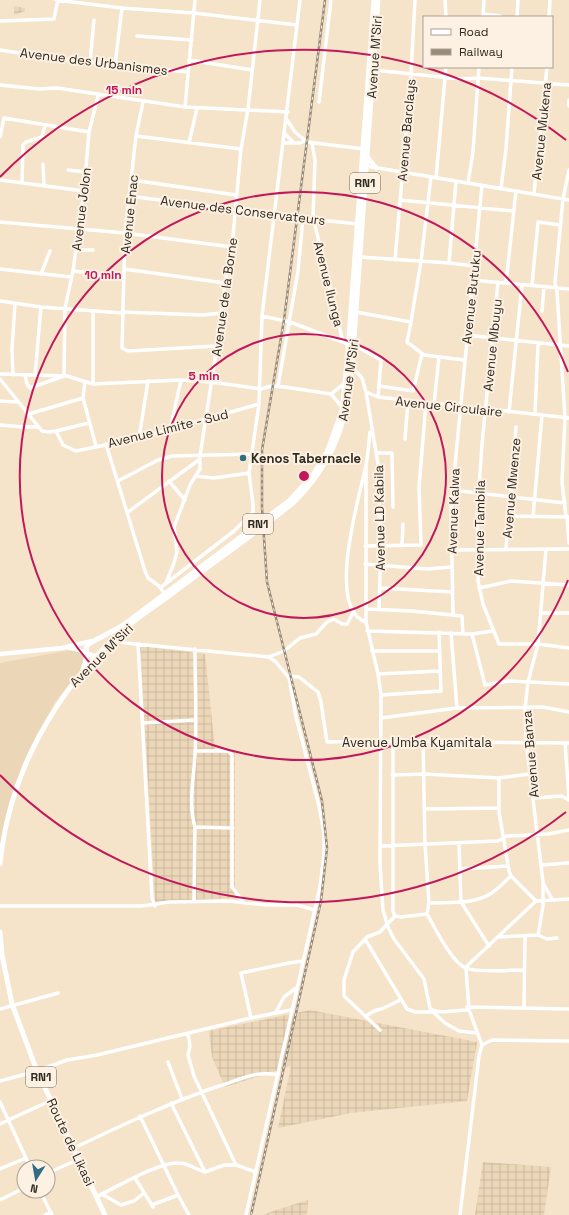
<svg xmlns="http://www.w3.org/2000/svg" width="569" height="1215" viewBox="0 0 569 1215" font-family="'Space Grotesk',sans-serif">
  <style>
    .built { fill: #ecd6b8 }
    .industrial { fill: url(#industrial-grid) }
    .lines { fill: none; stroke-linecap: round; stroke-linejoin: round }
    .minor { stroke: #fff; stroke-width: 3.5 }
    .major { stroke: #fff; stroke-width: 4.5 }
    .highway { stroke: #fff; stroke-width: 5 }
    .rail-casing { stroke: #988b7a; stroke-width: 2.5 }
    .rail { stroke: #fcf1e2; stroke-width: 1; stroke-dasharray: 3; stroke-linecap: butt }
    .ring { fill: none; stroke: #c2185b; stroke-width: 2 }
    .poi-dot { fill: #316e85; stroke: #fcf1e2; stroke-width: 1.5 }
    .labels { text-anchor: middle; stroke-width: 4; stroke-linejoin: round; paint-order: stroke }
    .shield { fill: #fcf1e2; stroke: #6e665b; stroke-width: 1 }
    .shield-label { font-size: 12px; font-weight: bold; fill: #312a21 }
    .street-label { font-size: 13px; fill: #312a21; stroke: #fcf1e2 }
    .poi-label { font-size: 13px; font-weight: bold; fill: #312a21; stroke: #fcf1e2; text-anchor: start }
    .centre { fill: #c2185b; stroke: #fcf1e2; stroke-width: 2 }
    .ring-label { font-size: 12px; text-anchor: middle; font-weight: bold; fill: #c2185b; stroke: #fcf1e2; stroke-width: 4; stroke-linejoin: round; paint-order: stroke }
  </style>
  <defs>
    <pattern id="industrial-grid" width="8" height="8" patternUnits="userSpaceOnUse"><rect width="8" height="8" fill="#ecd6b8"/><path d="M0 4h8M4 0v8" fill="none" stroke="#cbb89e"/></pattern>
  </defs>
  <rect width="100%" height="100%" fill="#f5e3ca"/>
  <path class="built" d="M71,650l11,1 3,5 -1,9 -29,37 -33,63 -22,88v-190z"/>
  <path class="industrial" d="M14,6l11,2v3l-11,4z
    M140,646l65,8 10,95 20,1v148l-80,4z
    M310,1010l167,32 -10,59 -116,12 -73,15 13,-62 -66,21 -13,-30 -3,-26z
    M483,1162l68,5 -7,48h-69z
    M308,1200l-1,15h-44l10,-4z"/>
  <g class="lines">
    <path class="minor" d="M56,0l66,8 72,5 103,12
      M445,0l1,17
      M483,14l17,2
      M483,17l1,-17
      M517,17l1,-17
      M549,17l1,-17
      M0,21l54,-2 4,-19
      M137,36l55,4
      M0,50l50,8 138,14
      M189,60l63,10
      M90,62l4,-42
      M115,65l7,-57
      M374,70l87,9 17,-1 91,7
      M0,85l39,4 18,-1 128,19 103,5
      M98,96l-9,36 -5,59 -11,80 51,5
      M569,100v6
      M143,102l-7,34 -11,97 -3,115 6,3 89,-5
      M319,102l12,-102
      M185,107l10,-107
      M287,120l8,12 12,10 57,7
      M285,134l8,8
      M136,136l105,13
      M0,137l4,-19 85,14
      M189,143l8,-35
      M284,143h16l5,-2
      M312,143l3,17 -2,57 30,125 6,3
      M43,164l1,21
      M366,166l203,34
      M68,170l18,2
      M436,178l10,-111
      M0,180l84,11
      M132,180l104,15
      M22,183l1,-38 3,-3 16,-5 3,-12
      M468,183l5,-31 6,-85
      M501,188l5,-39 6,-82
      M534,194l13,-127
      M129,196l145,19 84,9
      M400,200l113,11
      M0,222l125,11 107,14
      M76,250h17
      M360,257l89,6 25,3
      M395,260l16,-186 4,-74
      M449,263l7,-82
      M0,269l71,8
      M124,269l101,14
      M41,274l9,-23
      M472,280l97,9
      M498,282l-16,162 -5,74 2,41 -1,22 5,23 16,40h39l31,4
      M506,283l10,-92
      M532,285l6,-63 22,3
      M0,301l41,6
      M542,311l2,-24
      M122,312l81,3 18,-2
      M356,312l55,10 -4,20 17,13 40,5
      M262,316l28,6 53,20
      M411,322l10,-61 10,-84
      M467,335l102,11
      M354,345l27,15 -3,37
      M351,366l11,12 4,14 12,5 191,21
      M0,374l67,2 26,8 88,-4 30,2 50,7 10,-3 14,1 46,7 11,13
      M13,375l-1,-26 3,-45
      M25,375l2,9 3,4 34,-12 1,-68 8,-37
      M35,375l6,-68 81,6
      M0,379l42,52 7,1 7,-1 7,14 13,6 63,-13 120,-34
      M93,384v-73
      M278,386l20,-115 5,-53
      M379,386l34,5 9,-37
      M366,392l14,84 -1,36 2,34 -2,63
      M331,394l14,-11
      M83,398l13,48
      M0,401l17,1
      M434,404l5,-47
      M509,412l13,-127
      M29,414l54,-16 2,-16
      M535,414l3,-70
      M0,425l24,2h14
      M170,430l11,-50
      M56,431l33,-8
      M139,438l9,-57
      M405,439l3,-38
      M106,444l39,127 3,7 11,8 6,8
      M376,453h16l1,54
      M366,466v156l12,52 3,21 -1,169 3,46 5,17 6,12 30,40 6,29c9,8 28,1 39,2l13,35
      M195,476l19,2 35,-5
      M118,481l40,-21 14,-4 80,-2
      M169,481l16,19
      M452,490l113,13
      M128,512l72,-53
      M507,516l62,1
      M533,517l9,-102
      M566,517l-4,-35 3,-65 -8,-125 -2,-10 8,-83 6,-29
      M567,517l2,26
      M365,546l56,-1 -2,-58 7,-84
      M402,546l1,-22
      M506,549l10,-122
      M451,550l118,-1
      M365,564l62,5 25,-2
      M166,583l8,-20 3,-11 -3,-25 16,-42 10,-16v-13l17,-110 8,-63 7,-36 9,-98 7,-40 12,-109
      M160,588l74,-57 19,-19v-8l-4,-31 10,-69 3,-88 38,-316
      M380,588l72,4
      M479,588l32,-7 58,4
      M366,609l46,2 50,5 1,18
      M541,613h28
      M453,614l-2,-107 31,-322
      M366,622c-41,-13 -6,-127 0,-157 2,-11 3,-22 4,-33
      M367,631l105,3 21,-3
      M451,633l6,75
      M472,634l13,51 24,-4 60,3
      M114,640l12,3 143,14 7,5 13,16 7,39 23,89 5,27v21l-4,33 -74,328
      M138,644l14,254 3,8
      M195,649c0,35 2,70 0,105 -1,23 -7,50 0,73l38,1
      M372,651h67
      M269,657l15,-6 16,-13 16,-4 11,-12 7,-3 8,5h5l7,-13
      M378,674l62,-3
      M288,676l11,1 19,15 3,10 6,40 45,-1 197,2
      M381,695l60,-4 -2,-59
      M381,718l76,-10 86,-1 26,5
      M143,723l52,-3
      M393,741v170l2,5
      M423,741l2,103 4,59
      M565,743l4,55
      M195,751h33l4,4v132l12,16
      M392,775l32,-1 75,4 31,-4
      M499,778v34l10,59 2,5 25,25
      M534,798l28,-2 7,4
      M425,809l74,-1
      M459,843l2,59 28,44
      M381,846l117,-5 9,-5 41,-2 21,-4
      M542,865l27,-2
      M460,869l48,-3
      M543,883l9,16
      M194,901l1,-74
      M0,906h142l27,-4 58,-1 40,4h30l18,5
      M427,914c7,12 25,49 39,54 12,5 44,2 58,2
      M395,916l6,1 26,-3 2,-11c19,-1 43,2 61,-9 7,-4 14,-12 21,-18
      M538,935l5,-29v-24l-17,-141 -1,-33 3,-26 10,-38 8,-95
      M499,937l39,-2 9,4 10,-1
      M365,939l42,70 8,3h18l12,11 14,8 17,2
      M467,1007l102,2
      M524,1008l1,-72
      M0,1009l58,-16
      M469,1010l-3,-41 2,-4 68,-64 33,-2
      M276,1012l8,-15 12,-9
      M366,1016l8,-5 10,-3 16,-8
      M251,1018l-10,-45 48,-10 14,-2
      M380,1030l-36,-34v-16l9,-28 14,-15 13,-5 15,-16
      M188,1033l2,13 -2,9 6,21 42,89
      M168,1062l14,37
      M0,1081l37,-10 30,-11 30,-5 154,-37 40,-8
      M0,1102l30,65
      M171,1103l34,69
      M140,1116l38,79
      M0,1124l52,-24
      M74,1148c48,-23 95,-45 145,-62 20,-6 38,-16 59,-11
      M0,1169l26,-11
      M48,1173l31,-14
      M135,1178l18,29
      M40,1191l12,24
      M102,1194l19,11 13,-4 10,-8
      M96,1197c19,-9 64,-36 83,-34 10,0 17,7 26,9l19,-7h12l20,7
      M0,1200l24,-12
      M152,1205l26,-10 11,20
      M45,1215l6,-3
      M460,1215l19,-159 3,-11 10,-5 77,1"/>
    <path class="major" d="M69,648c12,0 19,9 29,8
      M0,654l62,-6 30,-7"/>
    <path class="highway" d="M368,158l8,10
      M83,670l4,-14 -1,-9 4,-4 32,-17 167,-125 24,-26 14,-23 15,-41 5,-47 27,-364
      M0,864c9,-91 55,-173 123,-234 14,-12 31,-23 46,-34 41,-31 84,-61 124,-93 41,-40 54,-81 59,-136l26,-367
      M0,932l2,23 10,49 25,67 68,144"/>
    <g class="rail-casing">
      <path id="rail" d="M251,1215l70,-314 6,-53 -5,-47 -55,-219 -5,-74v-58l22,-130 41,-320"/>
    </g>
    <use href="#rail" class="rail"/>
  </g>
  <g class="ring">
    <circle cx="304" cy="476" r="142"/>
    <path d="M568 580A284 284 0 1 1 568 372"/>
    <path d="M566 812A426 426 0 0 1 0 775M0 177A426 426 0 0 1 566 140"/>
  </g>
  <circle class="poi-dot" cx="243" cy="458" r="4"/>
  <g class="labels">
    <g class="shield">
      <rect x="350" y="173" width="30" height="20" rx="3"/>
      <rect x="243" y="514" width="30" height="20" rx="3"/>
      <rect x="26" y="1067" width="30" height="20" rx="3"/>
    </g>
    <g class="shield-label">
      <text x="365" y="187">RN1</text>
      <text x="258" y="528">RN1</text>
      <text x="41" y="1081">RN1</text>
    </g>
    <g class="street-label">
      <text transform="translate(374 57) rotate(-86)" y="5">Avenue M'Siri</text>
      <text transform="translate(94 61) rotate(7)" y="5">Avenue des Urbanismes</text>
      <text transform="translate(406 130) rotate(-85)" y="5">Avenue Barclays</text>
      <text transform="translate(541 131) rotate(-84)" y="5">Avenue Mukena</text>
      <text transform="translate(81 209) rotate(-83)" y="5">Avenue Jolon</text>
      <text transform="translate(243 210) rotate(7)" y="5">Avenue des Conservateurs</text>
      <text transform="translate(129 214) rotate(-84)" y="5">Avenue Enac</text>
      <text transform="translate(329 284) rotate(76)" y="5">Avenue Ilunga</text>
      <text transform="translate(224 297) rotate(-82)" y="5">Avenue de la Borne</text>
      <text transform="translate(471 297) rotate(-84)" y="5">Avenue Butuku</text>
      <text transform="translate(492 345) rotate(-84)" y="5">Avenue Mbuyu</text>
      <text transform="translate(348 380) rotate(-82)" y="5">Avenue M'Siri</text>
      <text transform="translate(449 406) rotate(6)" y="5">Avenue Circulaire</text>
      <text transform="translate(168 428) rotate(-14)" y="5">Avenue Limite - Sud</text>
      <text transform="translate(511 488) rotate(-85)" y="5">Avenue Mwenze</text>
      <text transform="translate(453 511) rotate(-88)" y="5">Avenue Kalwa</text>
      <text transform="translate(379 518) rotate(-91)" y="5">Avenue LD Kabila</text>
      <text transform="translate(479 528) rotate(-89)" y="5">Avenue Tambila</text>
      <text transform="translate(101 655) rotate(-45)" y="5">Avenue M'Siri</text>
      <text x="417" y="747">Avenue Umba Kyamitala</text>
      <text transform="translate(530 754) rotate(-95)" y="5">Avenue Banza</text>
      <text transform="translate(71 1142) rotate(65)" y="5">Route de Likasi</text>
    </g>
    <g class="poi-label">
      <text x="251" y="463">Kenos Tabernacle</text>
    </g>
  </g>
  <circle cx="304" cy="476" r="6" class="centre"/>
  <g class="ring-label">
    <text x="124" y="94">15 min</text>
    <text x="103" y="279">10 min</text>
    <text x="204" y="380">5 min</text>
  </g>
  <rect x="423" y="16" width="130" height="52" fill="#fcf1e2" stroke="#aba195"/>
  <rect x="431" y="29" width="20" height="6" fill="#ffffff" stroke="#aba195"/>
  <text x="459" y="36" font-size="12" fill="#312a21">Road</text>
  <rect x="431" y="49" width="20" height="6" fill="#988b7a" stroke="#aba195"/>
  <text x="459" y="56" font-size="12" fill="#312a21">Railway</text>
  <g transform="translate(36 1179) rotate(191)"><circle r="19" fill="#fcf1e2" stroke="#aba195"/>
  <path d="M0-3L7 15L0 10L-7 15Z" fill="#316e85"/>
  <text y="-6" font-size="11" font-weight="bold" text-anchor="middle" fill="#312a21">N</text>
  </g>
</svg>
